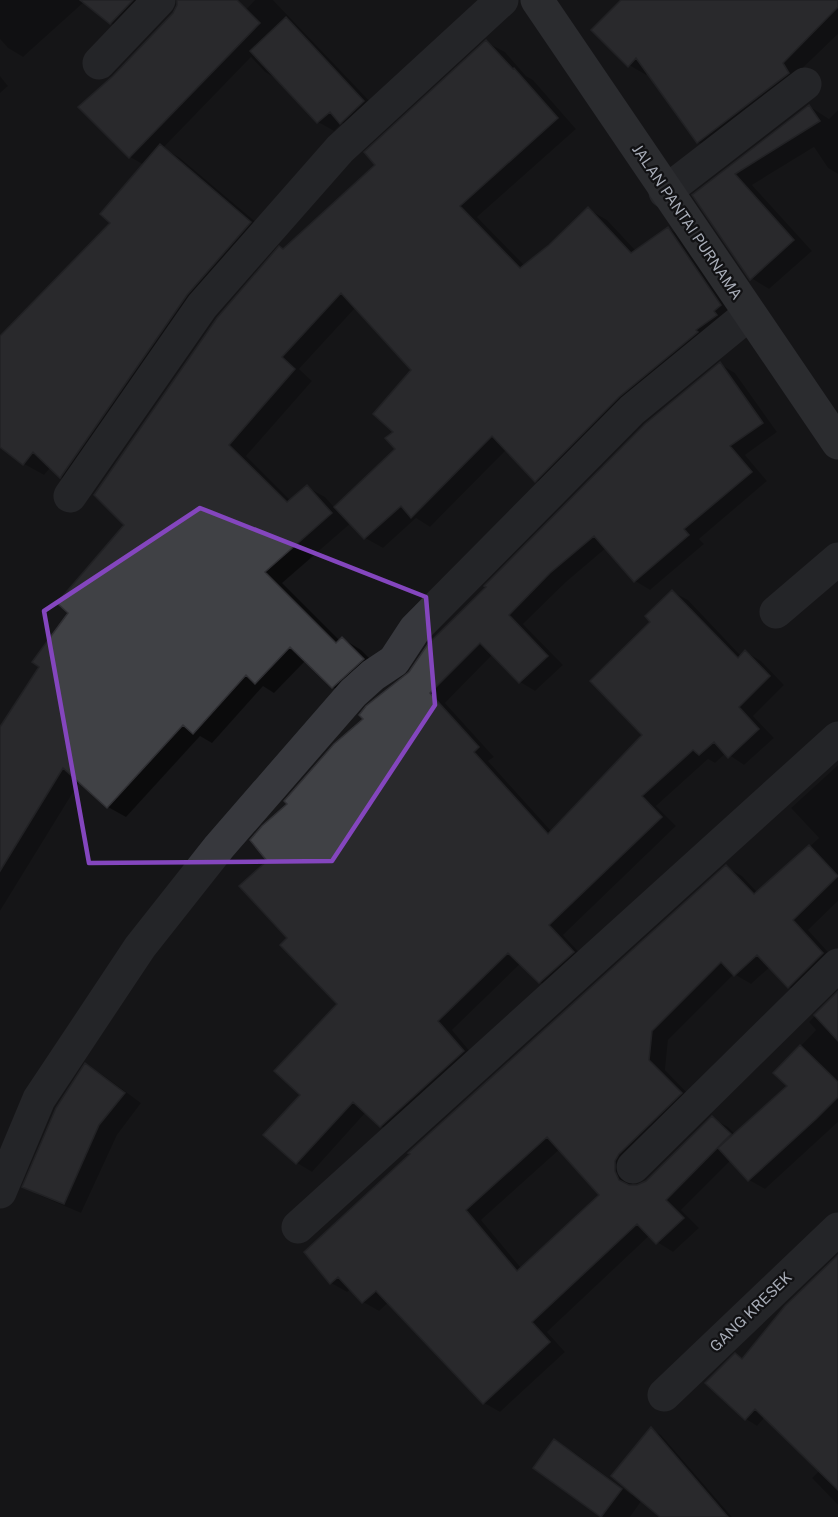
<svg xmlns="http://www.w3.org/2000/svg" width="838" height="1517" viewBox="0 0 838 1517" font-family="'Public Sans',sans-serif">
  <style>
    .shadow { fill: #0007; fill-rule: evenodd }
    .building { fill: #404145; stroke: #303034; stroke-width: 1.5; fill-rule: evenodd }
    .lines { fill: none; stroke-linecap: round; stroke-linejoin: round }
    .street { stroke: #37383d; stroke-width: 33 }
    .secondary { stroke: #45474d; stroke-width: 33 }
    .marked { fill: none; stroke: #8446be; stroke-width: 4.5; stroke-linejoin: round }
    .labels { text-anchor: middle; stroke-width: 4.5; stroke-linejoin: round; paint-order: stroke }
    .street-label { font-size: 15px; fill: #a8adb8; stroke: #111113 }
  </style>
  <rect width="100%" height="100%" fill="#161618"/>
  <path class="shadow" d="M0,0h157l-30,32 -16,-9 -27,-21 -61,55 -15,-9 -8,-9z
    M179,0h15l33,29 28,-29h18l106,111 -23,20 -14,-8 -8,8 -16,-9 -38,-41 -15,-9 -14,-15 -88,91 17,10 90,76 -189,254 -20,-11 -10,-10 -7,8 -20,-11 -24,-19v-89l113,-134 31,-57 -14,-8 -50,-50 34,-30 60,-63 5,-10z
    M623,0h215v34l-123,118 -17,-10 -50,-70 -2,3 -17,-10z
    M486,42l19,10 21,24 7,4 43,49 -99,88 48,49 25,-20 38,-37 19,11 29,31 33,-22 18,10 52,77 -185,175 -18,-11 -29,-31 -77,78 -14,-9 -33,30 -18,-10 -14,-15 -69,60 58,58 3,-2 18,11 20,20 -30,28 -18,-11 -27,-27 -32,33 -11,-7 -51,57 -12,-7 -74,81 -18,-10 -28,-26 -80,130v-182l41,-63 29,-53 56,-88 158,-275 93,-85zM356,307l57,63 -18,62 2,17 -62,59 -10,-11 -18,-10 -16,14 -45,-45 66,-75 -13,-12z
    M0,76l8,10 -8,7z
    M809,106l20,13 9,-9v64l-10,-6 -14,-21 -62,38 60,66 -43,38 -18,-11 -57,-83z
    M720,364l15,9 42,59 -32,23 22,26 -68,58 5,5 -54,46 -15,-9 -29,-33 -40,34 -43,42 40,41 -28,26 -15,-9 -27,-28 -48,49 49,54 -6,4 64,71 92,-97 8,-113 21,-30 15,8 53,56 5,-4 15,9 23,24 -31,31 21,22 -30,27 -18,-12 -11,10 -7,-4 -52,47 20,20 -113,109 25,27 -33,29 -15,-9 -19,-19 -69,67 26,31 -81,74 -16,-9 -15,-14 -54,60 -15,-9 5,-68 37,-91 -50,-66 -20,-77 20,-57 76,-85 46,-46 18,-28 217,-220z
    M838,765v136l-30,29 30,33 -33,33 -16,-9 -19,-20 -19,17 -17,-10 -66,66 -3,30 32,33 -66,78 2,6 14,-5 65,-64 16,9 7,7 54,-48 -14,-13 41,-43 -7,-8 29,-30v130l-73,67 -16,-9 -18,-20 -50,50 18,18 -26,24 -16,-10 -7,-7 -103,97 18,20 -65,60 -16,-9 -95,-101 -10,9 -16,-9 -12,-13 -4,3 -16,-9 395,-416 16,9 16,17 61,-55 -28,-30zM560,1149l41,46 -79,74 -41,-49z
    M86,1065l17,10 38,28 -24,32 -36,78 -40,-17 -17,-10z
    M838,1257v248l-26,-27 8,-8 -55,-53 -8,9 -11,-7 -11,-64 8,4z
    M651,1429l10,6 71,82h-70l-20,-17 -12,17h-26l-69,-49 19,-27 21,12 57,42z"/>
  <path class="building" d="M80,0h53l-23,24z
    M177,0h60l23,23 -131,135 -51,-51 35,-31 60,-63 4,-8z
    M621,0h217v7l-55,56 6,10 -92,70 -61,-85 -8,9 -37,-37z
    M286,17l78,84 -24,23 -10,-12 -13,11 -67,-72z
    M486,40l27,29 1,-1 44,50 -98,88 60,62 29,-23 39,-38 43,46 37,-26 53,78 -7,6 3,4 -21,15 2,2 -79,65 -84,85 -43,-46 -81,82 -10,-12 -37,33 -30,-32 61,-58 -10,-11 8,-6 -20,-18 38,-44 -70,-77 -59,64 13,12 -66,76 58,57 20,-17 25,28 -67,59 71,71 6,-6 22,22 -32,29 -42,-41 -35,37 -9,-9 -53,59 -10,-9 -76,83 -44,-40 -63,103v-144l39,-60 -7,-5 36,-49 -11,-10 67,-78 -30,-30 123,-177 62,-72 4,3 92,-84 -11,-13z
    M809,105l11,16 -85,53 59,66 -44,40 -58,-85z
    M160,144l91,78 -64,73 -127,183 -27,-26 -10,13 -23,-18v-111l110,-113 -10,-9z
    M720,362l43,61 -33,23 22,26 -68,57 5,6 -55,47 -40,-46 -44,37 -41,42 39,41 -29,27 -39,-40 -50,50 49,54 -5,5 74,82 94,-99 -52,-54 60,-59 -5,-6 27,-26 66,68 7,-8 25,26 -31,31 20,22 -31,29 -14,-16 -15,13 -6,-5 -51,46 20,21 -113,108 25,27 -35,31 -31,-30 -70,68 26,30 -84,76 -27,-25 -57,62 -33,-29 37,-40 -26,-24 63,-67 -57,-59 7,-7 -48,-52 28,-25 -17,-21 12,-14 25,-22 -3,-3 50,-57 29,-25 -4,-4 7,-9 43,-34 19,-28 58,-57 -2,-1 161,-162z
    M809,845l29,31 -45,44 30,33 -35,35 -31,-33 -23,21 -13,-14 -69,69 -3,29 33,33 -63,61 -4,7v10l4,9 10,5h8l9,-4 66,-65 19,18 -65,66 18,18 -28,26 -19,-20 -105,98 18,20 -67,62 -107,-113 -14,12 -24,-26 -8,7 -26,-32 106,-98 -2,-1 318,-288 28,29zM547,1137l52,58 -82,76 -51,-61z
    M838,991v50l-24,-26z
    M800,1045l38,37v15l-22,22 -68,62 -30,-33 69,-62 -14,-13z
    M85,1063l40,30 -26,32 -35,79 -42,-17 34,-79z
    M838,1255v235l-83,-81 -10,11 -40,-37 30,-30 7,6 43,-53z
    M651,1427l77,90h-68l-49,-41z
    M554,1439l68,50 -21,28 -68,-49z"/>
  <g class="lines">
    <path class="street" d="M99,63l60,-63
      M665,192l140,-108
      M70,496l132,-190 138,-157 162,-149
      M776,612l62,-53
      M633,1167l205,-202
      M0,1192l39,-93 101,-152 79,-100 134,-154 20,-18 21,-14 21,-32 217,-219 117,-96
      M298,1227l540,-489
      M664,1395l174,-166"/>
    <path class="secondary" d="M537,0l301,443"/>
  </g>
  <path d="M0 0H838V1517H0ZM200,508l226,89 9,108 -103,156 -243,2 -45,-252z" fill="#161618" fill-opacity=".55" fill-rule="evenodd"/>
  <path class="marked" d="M200,508l226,89 9,108 -103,156 -243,2 -45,-252z"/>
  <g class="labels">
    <g class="street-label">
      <text transform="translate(687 222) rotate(56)" y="5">JALAN PANTAI PURNAMA</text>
      <text transform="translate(751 1312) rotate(-44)" y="5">GANG KRESEK</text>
    </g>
  </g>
</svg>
